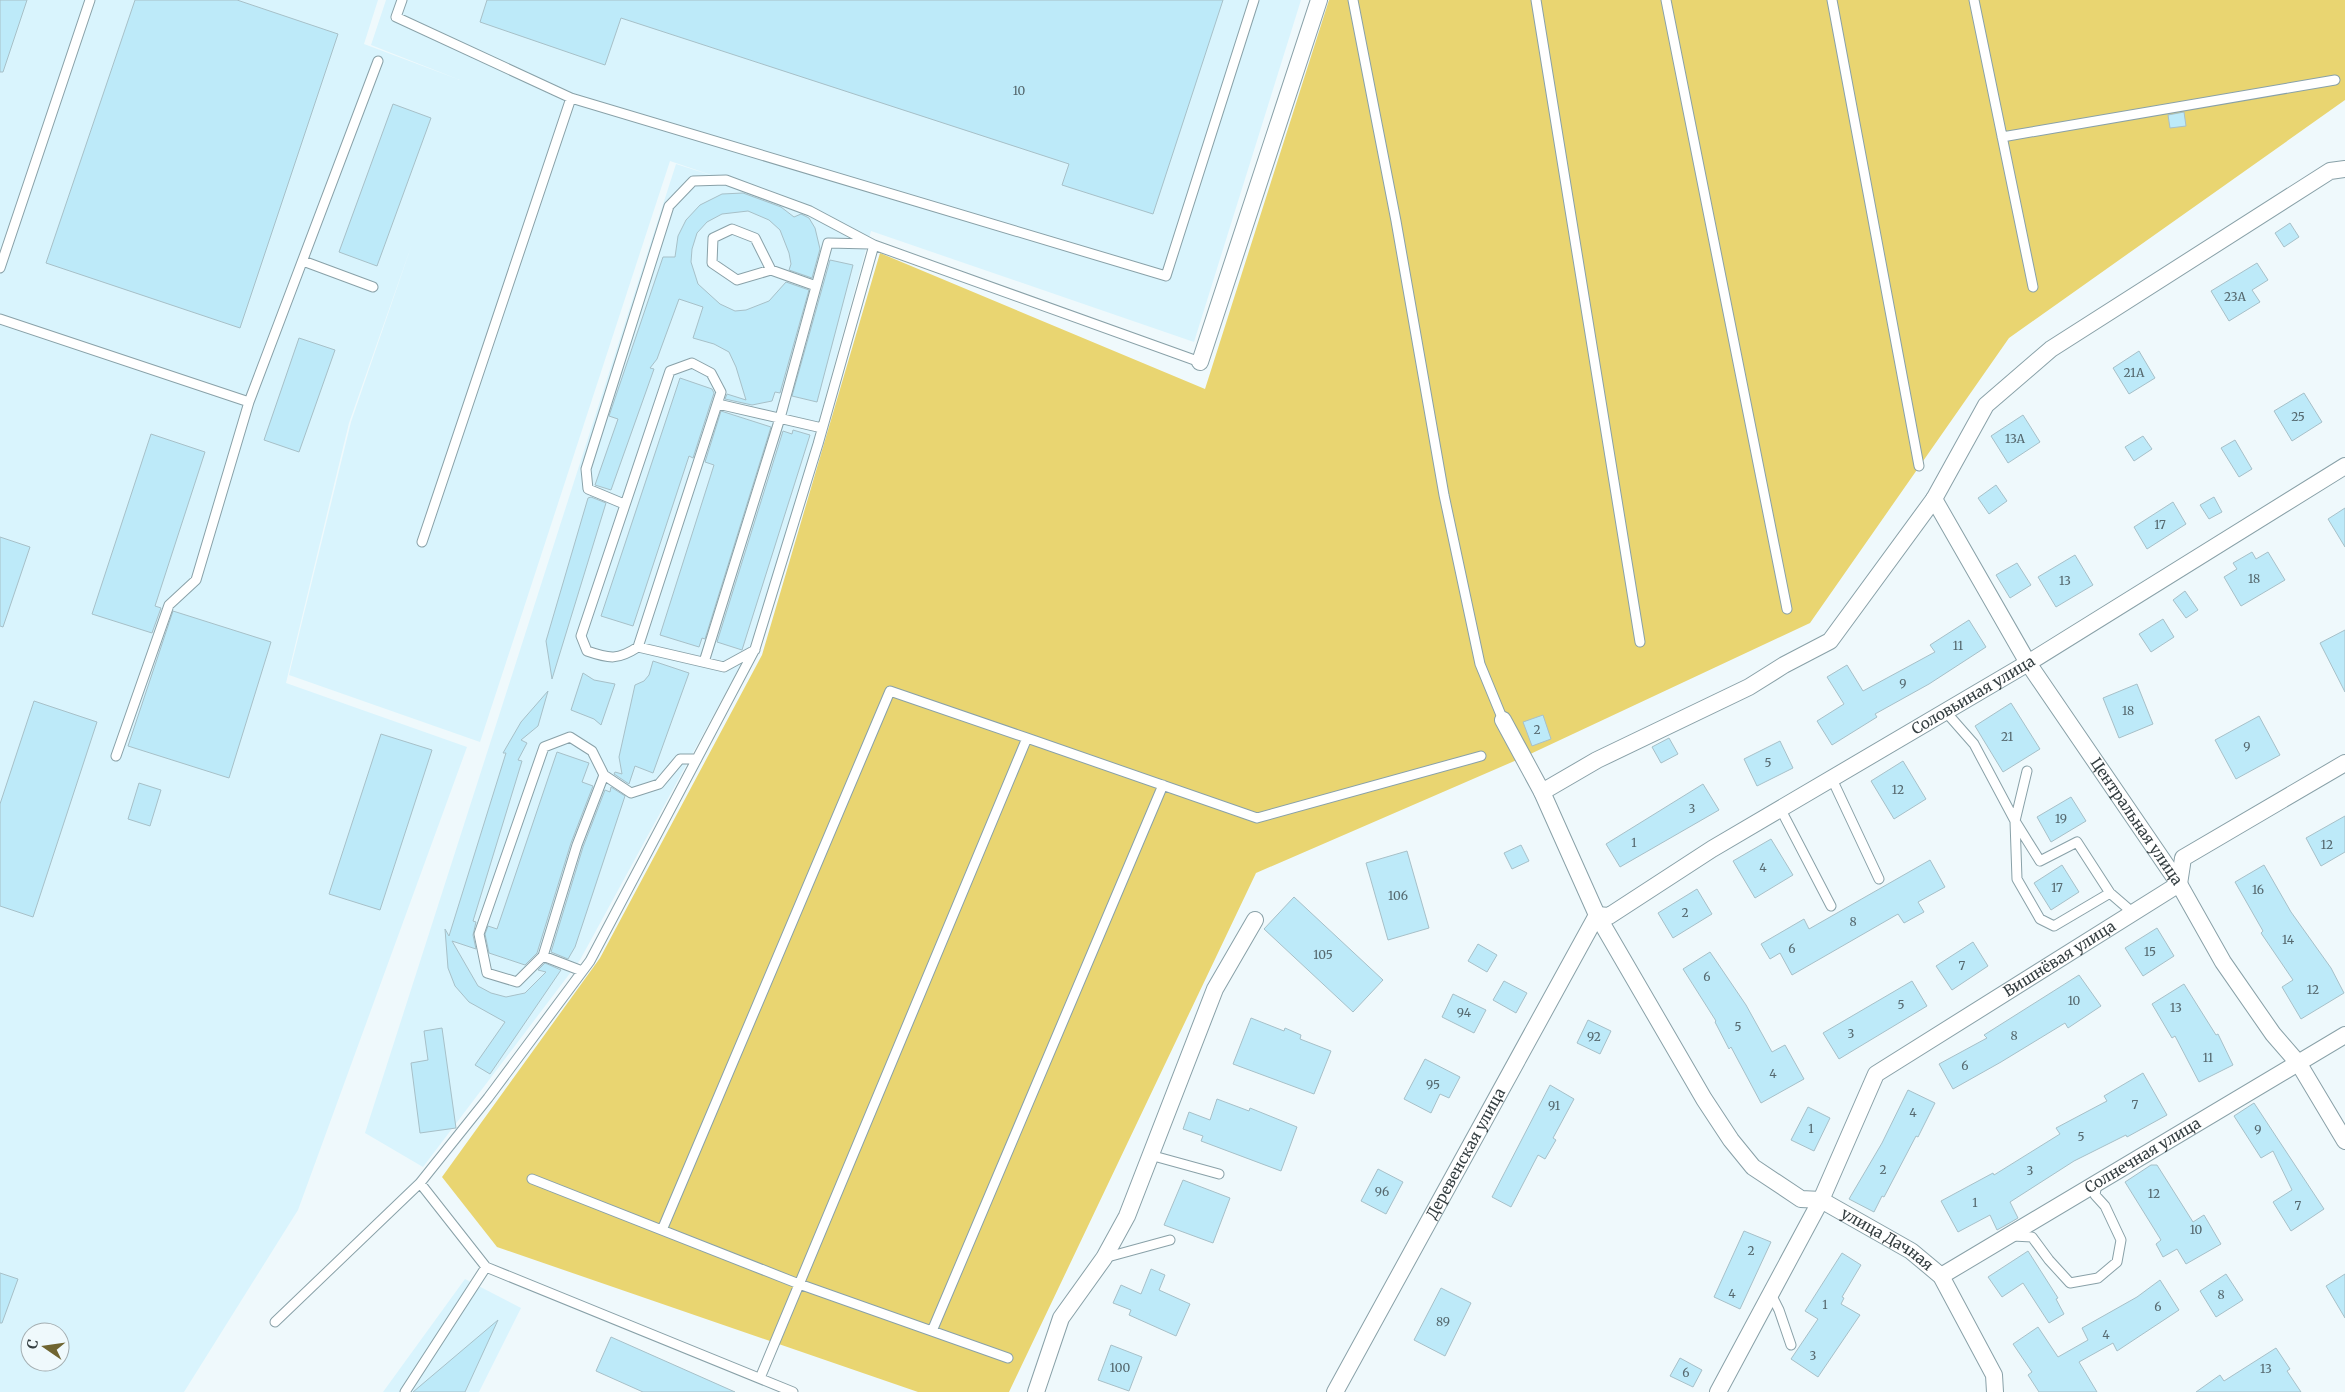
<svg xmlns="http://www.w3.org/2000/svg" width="2345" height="1392" viewBox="0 0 2345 1392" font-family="Merriweather,serif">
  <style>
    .built { fill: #d9f4fd; fill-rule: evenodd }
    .green { fill: #e9d571 }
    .building { fill: #bdeaf9; stroke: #a7c0c8 }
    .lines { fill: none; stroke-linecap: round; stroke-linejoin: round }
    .service-casing { stroke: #89a1a8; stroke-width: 11 }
    .minor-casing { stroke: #89a1a8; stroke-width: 18 }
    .service { stroke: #fff; stroke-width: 9 }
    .minor { stroke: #fff; stroke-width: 16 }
    .labels { text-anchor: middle; stroke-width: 5; stroke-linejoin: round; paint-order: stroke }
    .number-label { font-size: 12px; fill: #56696f }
    .street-label { font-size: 15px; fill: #343e41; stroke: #eff9fc }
  </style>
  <rect width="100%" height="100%" fill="#eff9fc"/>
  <path class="built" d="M0,0h378l-14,44 96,36 -89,-35 15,-45h915l-107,342 -323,-111 -62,226 -59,191 -170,312 -157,207 -58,-34 311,-969 47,15 -53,-18 -190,581 -191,-67 62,-253 61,-178 -63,179 -63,260 181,64 -169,463 -114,182h-184zM30,1332h30v30h-30z
    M465,1279l56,29 -42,84h-96z"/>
  <path class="green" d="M1329,0h1016v100l-336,238 -199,285 -284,133 -270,117 -247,519h-91l-421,-145 -55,-70 158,-219 162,-303 118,-402 325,136z"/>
  <path class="building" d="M0,0h27l-24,72h-3z
    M135,0h102l101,34 -98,294 -194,-65z
    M487,0h736l-70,214 -91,-29 7,-21 -448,-146 -16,47 -125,-43z
    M393,104l38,14 -54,148 -38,-14z
    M2184,112l2,14 -16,2 -2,-13z
    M743,193l38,14 13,10 7,-3 8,4 6,10 5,21 -8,29 -23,-8 2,-6 -2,-11 -9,-23 -11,-10 -21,-9 -26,3 -15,8 -10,11 -5,16 -1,13 7,22 22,20 15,7 11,-1 23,-9 17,-19 23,8 -29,103 -5,-1 -3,9 -20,4 -27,-6 2,-5 19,6 -10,-33 -7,-15 -15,-8 -21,-6 10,-31 -24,-8 -22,60 -7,9 4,1 -43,121 -16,-5 23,-66 -9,-3 54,-159h12l3,-21 8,-16 14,-15 22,-11z
    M2290,223l9,14 -15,10 -9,-14z
    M830,260l23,5 -36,137 -25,-6z
    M2257,263l11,17 -16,10 8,12 -31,19 -18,-30z
    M299,338l36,12 -36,102 -35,-12z
    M2139,351l16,27 -26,16 -16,-26z
    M680,378l32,11 2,4 -21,65 -4,-2 -56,170 -32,-10z
    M2304,393l18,29 -30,19 -18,-30z
    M721,411l50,16 -66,212 -3,-1 -3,9 -39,-12 54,-170 -9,-3z
    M2023,415l17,27 -32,21 -17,-27z
    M793,430l17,5 -68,215 -25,-8 66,-211 9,3z
    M151,434l54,18 -50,154 6,2 -9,25 -60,-19z
    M2143,436l9,13 -18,12 -9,-14z
    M2235,440l17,29 -13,8 -18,-29z
    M1996,485l11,16 -18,13 -11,-16z
    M591,497l15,6 -54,176 -6,-38 42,-143z
    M2214,497l8,15 -13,7 -9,-14z
    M2173,502l13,22 -39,25 -13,-22z
    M2345,508v39l-17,-28z
    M0,537l30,10 -27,80 -3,-1z
    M2252,552l4,7 12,-7 17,28 -44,26 -17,-29 13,-8 -4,-6z
    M2075,555l18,30 -37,22 -18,-30z
    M2017,563l14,22 -21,13 -14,-23z
    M2185,591l13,19 -12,8 -13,-18z
    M173,611l98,31 -42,136 -101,-32z
    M2163,619l11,18 -23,15 -12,-18z
    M1969,620l17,27 -57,37 -54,30 2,3 -45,28 -15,-24 27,-17 -17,-27 20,-12 16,26 72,-39 -5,-7z
    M2345,630v62l-25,-49z
    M653,661l36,12 -36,100 -18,-7 -6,18 -15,-10 1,-2 7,2 -3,-17 16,-72 9,-4 5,-6z
    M583,673l11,7 21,4 -14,41 -7,-6 -23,-9z
    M2137,684l16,40 -34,14 -16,-40z
    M548,691l-10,35 -17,14 6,3 -9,17 4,1 -49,160 3,1 -3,13 3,14 -24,-8 26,45 13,7 15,4 19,-4 21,-21 -8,-2 7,-7 16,7 -71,104 -15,-9 30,-43 -36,-20 -14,-16 -7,-18 -3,-39 4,7 57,-183h-3l18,-31z
    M34,701l63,21 -64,195 -33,-11v-102z
    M2011,703l29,46 -37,23 -28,-46z
    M1543,715l8,24 -19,7 -9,-24z
    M2259,716l21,39 -44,24 -21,-39z
    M381,734l51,16 -52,160 -51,-16z
    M1669,738l9,16 -17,9 -9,-16z
    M1780,741l13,27 -36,18 -13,-27z
    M557,752l32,11 -7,19 11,4 -22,57 -34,110 -12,12 -36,-12 -4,-19 3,-8 9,3z
    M1903,761l23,38 -32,20 -23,-38z
    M139,783l22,7 -11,36 -22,-7z
    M1703,784l16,26 -99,57 -14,-23z
    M611,787l14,9 -50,151 -7,12 -17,-7 32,-105 22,-57 5,2z
    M2071,797l15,24 -35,21 -14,-25z
    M2345,816v36l-24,14 -15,-28z
    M1771,839l22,36 -38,23 -22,-37z
    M1521,845l8,16 -17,8 -8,-16z
    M1407,851l22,77 -41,12 -22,-77z
    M1930,860l15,27 -27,15 6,10 -20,11 -6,-9 -106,61 -12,-22 -10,6 -9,-15 43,-25 5,10z
    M2062,865l17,27 -28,18 -17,-27z
    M2264,865l27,47 40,56 13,25 -43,26 -19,-32 11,-7 -32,-47 2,-2 -28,-49z
    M1697,889l15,25 -39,24 -15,-25z
    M1294,897l89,83 -30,32 -89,-83z
    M2157,928l17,28 -31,20 -18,-28z
    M1973,942l15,24 -36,24 -16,-24z
    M1478,944l19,11 -10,17 -19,-11z
    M1710,952l36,53 26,47 13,-7 19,34 -43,24 -30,-56 -2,2 -14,-27 1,-1 -33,-52z
    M2079,975l22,31 -33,22 -3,-5 -64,39 -48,27 -14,-25 48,-26 -3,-3z
    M1504,981l23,12 -11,20 -23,-13z
    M1912,981l15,25 -88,53 -16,-26z
    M2184,984l32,51 2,-1 15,31 -34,17 -24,-46 -3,2 -20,-34z
    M1453,994l33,16 -12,23 -32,-16z
    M1251,1018l33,13 1,-3 16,7 -1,4 31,12 -17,43 -81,-30z
    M1588,1020l23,11 -11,23 -23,-11z
    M442,1028l14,100 -36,5 -9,-70 17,-3 -4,-29z
    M1425,1059l35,18 -11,21 -9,-4 -9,19 -27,-14z
    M2143,1073l24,42 -40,22 -1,-2 -52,26 -64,41 8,16 -5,3 -16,9 -7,-15 -32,17 -17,-31 52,-28 1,2 66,-41 -4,-6 51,-27 -3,-5z
    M1550,1085l24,14 -21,39 3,2 -11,19 -7,-4 -27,52 -19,-10z
    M1908,1090l27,13 -17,34 -2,-1 -32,61 -2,-1 -8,16 -25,-13 33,-56z
    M1217,1099l32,12 1,-3 47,19 -16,44 -80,-30 2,-5 -20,-7 6,-17 21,8z
    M2254,1103l70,106 -33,22 -18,-29 19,-12 -19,-39 -12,7 -27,-42z
    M1808,1107l22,11 -16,33 -23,-11z
    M2151,1165h6l36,57 11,-7 17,29 -35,20 -9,-15 -14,8 -7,-13 5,-4 -36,-58z
    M1378,1169l25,13 -17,32 -25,-13z
    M1183,1180l47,18 -17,45 -49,-18z
    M1744,1231l27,11 -31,67 -26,-12z
    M2028,1251l30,47 -2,1 8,15 -15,9 -26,-40 -21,14 -14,-20z
    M1842,1253l19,12 -19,32 2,1 -3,6 19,11 -42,62 -27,-18 27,-40 -13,-8z
    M1151,1269l14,6 -6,15 31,14 -14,32 -47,-21 2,-5 -18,-7 8,-18 20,9z
    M0,1273l18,6 -16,44h-2z
    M2226,1274l17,26 -27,17 -16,-26z
    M2345,1274v44l-19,-32z
    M2160,1280l19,30 -62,41 -4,-8 -34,19 18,30h-58l-11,-17 4,-3 -19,-28 25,-17 20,30 30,-17 -6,-12 55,-31z
    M1441,1288l30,15 -26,53 -31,-16z
    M498,1320l-33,72h-52z
    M611,1337l124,55h-92l-47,-21z
    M1111,1345l31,12 -13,34 -31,-11z
    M2276,1348l14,21 -3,2 14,21h-105l24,-17 4,6z
    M1680,1358l22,12 -9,17 -23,-11z"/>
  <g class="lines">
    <g class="service-casing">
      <path id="service" d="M402,0l-6,17 175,81 595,178 88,-276
        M1353,0l43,221 48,274 36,169 23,56
        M1536,0l104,642
        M1666,0l121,609
        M1832,0l87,466
        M1974,0l59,287
        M2002,137l333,-57
        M303,261l70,26
        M0,268l90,-268
        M771,270l-16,-32 -23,-9 -19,9 -1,25 25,17 34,-10 45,16
        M0,319l249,83
        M718,404l104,24
        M624,504l-36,-15 -2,-20 83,-263 24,-25 33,-1 84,31 64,34
        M422,542l149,-444
        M638,647l83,-255 -10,-19 -19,-10 -22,8 -89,265 6,15c23,8 31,9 51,-4l86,20 31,-17
        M704,662l76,-244 48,-175 42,1
        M1945,711l29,33 41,77 2,58 23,40 14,7 56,-33 22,19
        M116,756l53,-151 27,-25 53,-178 129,-341
        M2027,771l-12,50 25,40 37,-19 33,51
        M604,775l27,18 28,-9 21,-25h17
        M1831,777l48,102
        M1780,808l51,98
        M543,956l34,-111 27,-70 -12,-24 -22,-14 -26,10 -65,187 8,39 30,9 26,-26 39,15
        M1150,1155l69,19
        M532,1179l267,105 209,74
        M662,1230l228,-539 137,47
        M2013,1236l19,1 17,23 21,23 28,-5 19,-16 4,-22 -16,-34 -10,-11 2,-12
        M1104,1258l66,-18
        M1771,1294l8,16 12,35
        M275,1322l145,-139
        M932,1331l231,-546
        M760,1378l267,-640 230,80 224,-62
        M405,1392l81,-125
        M793,1392l-307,-125 -66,-84 68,-85 102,-137 165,-312 63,-205 56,-199 326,117"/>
    </g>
    <g class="minor-casing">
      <g id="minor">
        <path d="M1200,362l119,-362"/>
        <path id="s1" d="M1934,499l94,164 151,221 44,78 50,72 26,30 46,77"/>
        <path id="s2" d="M1503,720l39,72 55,123 107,184 27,41 22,27 48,32 20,1 90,51 30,25 53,99 1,17"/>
        <path d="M1542,792l55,-32 152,-73 35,-22 46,-24 104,-142 52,-94 65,-56 279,-178 15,-2"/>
        <path id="s3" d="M1597,915l12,1 103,-67 316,-186 317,-197"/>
        <path id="s4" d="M1941,1276l404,-241"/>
        <path d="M1036,1392l25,-74 43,-60 23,-42 88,-227 40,-69"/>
        <path id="s5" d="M1335,1392l262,-477"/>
        <path id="s6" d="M1718,1392l103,-192 55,-126 303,-190 4,-26 162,-95"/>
      </g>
    </g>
    <use href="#service" class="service"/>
    <use href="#minor" class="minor"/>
  </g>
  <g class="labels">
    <g class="number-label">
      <text x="1019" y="95">10</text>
      <text x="2235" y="301">23А</text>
      <text x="2134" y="377">21А</text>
      <text x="2298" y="421">25</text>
      <text x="2015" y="443">13А</text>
      <text x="2160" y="529">17</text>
      <text x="2254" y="583">18</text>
      <text x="2065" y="585">13</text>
      <text x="1958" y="650">11</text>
      <text x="1903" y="688">9</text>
      <text x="2128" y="715">18</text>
      <text x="1537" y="734">2</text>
      <text x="2007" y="741">21</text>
      <text x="2247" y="751">9</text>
      <text x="1768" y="767">5</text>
      <text x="1898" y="794">12</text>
      <text x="1692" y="813">3</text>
      <text x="2061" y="823">19</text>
      <text x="1634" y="847">1</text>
      <text x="2327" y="849">12</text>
      <text x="1763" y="872">4</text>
      <text x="2057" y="892">17</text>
      <text x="2258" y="894">16</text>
      <text x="1398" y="900">106</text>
      <text x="1685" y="917">2</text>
      <text x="1853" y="926">8</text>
      <text x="2288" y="944">14</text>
      <text x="1792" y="953">6</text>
      <text x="2150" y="956">15</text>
      <text x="1323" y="959">105</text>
      <text x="1962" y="970">7</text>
      <text x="1707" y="981">6</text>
      <text x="2313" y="994">12</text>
      <text x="2074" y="1005">10</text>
      <text x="1901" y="1009">5</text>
      <text x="2176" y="1012">13</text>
      <text x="1464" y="1017">94</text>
      <text x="1738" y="1031">5</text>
      <text x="1851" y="1038">3</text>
      <text x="2014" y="1040">8</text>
      <text x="1594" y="1041">92</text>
      <text x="2208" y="1062">11</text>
      <text x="1965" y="1070">6</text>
      <text x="1773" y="1078">4</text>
      <text x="1433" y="1089">95</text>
      <text x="2135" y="1109">7</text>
      <text x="1554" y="1110">91</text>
      <text x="1913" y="1117">4</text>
      <text x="1811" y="1133">1</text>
      <text x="2258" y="1134">9</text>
      <text x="2081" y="1141">5</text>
      <text x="1883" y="1174">2</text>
      <text x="2030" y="1175">3</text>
      <text x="1382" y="1196">96</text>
      <text x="2154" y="1198">12</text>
      <text x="1975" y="1207">1</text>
      <text x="2298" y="1210">7</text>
      <text x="2196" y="1234">10</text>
      <text x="1751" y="1255">2</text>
      <text x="1732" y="1298">4</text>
      <text x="2221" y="1299">8</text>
      <text x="1825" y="1309">1</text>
      <text x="2158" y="1311">6</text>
      <text x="1443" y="1326">89</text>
      <text x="2106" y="1339">4</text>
      <text x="1813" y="1360">3</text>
      <text x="1120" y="1372">100</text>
      <text x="2266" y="1373">13</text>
      <text x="1686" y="1377">6</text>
    </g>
    <g class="street-label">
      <text dy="5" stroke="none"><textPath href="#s3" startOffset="438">Соловьиная улица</textPath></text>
      <text dy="5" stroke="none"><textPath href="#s1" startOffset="381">Центральная улица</textPath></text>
      <text dy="5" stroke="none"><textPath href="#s6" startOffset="572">Вишнёвая улица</textPath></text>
      <text dy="5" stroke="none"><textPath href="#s5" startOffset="272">Деревенская улица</textPath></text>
      <text dy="5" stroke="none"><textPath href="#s4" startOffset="235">Солнечная улица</textPath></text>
      <text dy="5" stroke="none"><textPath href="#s2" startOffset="668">улица Дачная</textPath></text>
    </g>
  </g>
  <g transform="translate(45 1347) rotate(283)"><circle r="24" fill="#eff9fc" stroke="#a4aeb1"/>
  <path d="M0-4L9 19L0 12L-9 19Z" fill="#6f6531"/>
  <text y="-8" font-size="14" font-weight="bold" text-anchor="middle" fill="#343e41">С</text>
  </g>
</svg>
